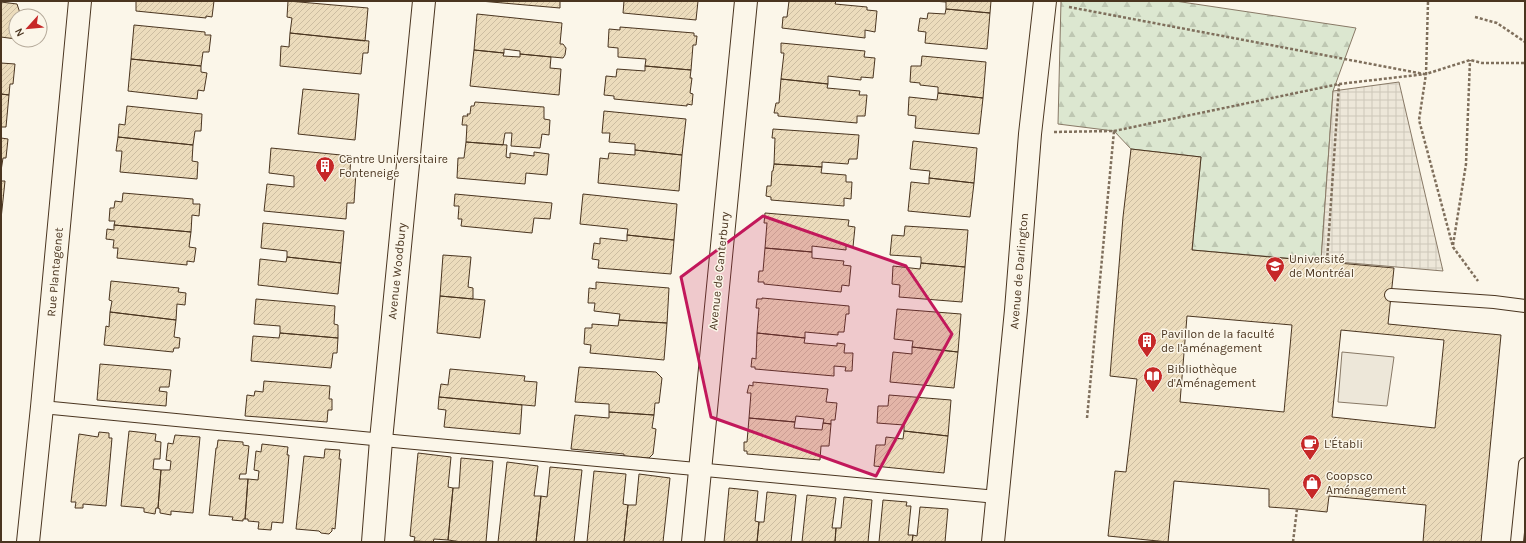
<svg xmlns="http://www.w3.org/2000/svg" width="1526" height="543" viewBox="0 0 1526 543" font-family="Karla,sans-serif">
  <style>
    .forest { fill: url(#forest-firs); stroke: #887966 }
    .parking { fill: #ede7d9; stroke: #887966 }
    .plaza { fill: url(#plaza-grid); stroke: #887966 }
    .building { fill: url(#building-hatch); stroke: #4a3520; fill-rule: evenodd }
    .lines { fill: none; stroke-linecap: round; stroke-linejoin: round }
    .service-casing { stroke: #4a3520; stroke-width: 14 }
    .minor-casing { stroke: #4a3520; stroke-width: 24 }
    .path { stroke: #7f6f5c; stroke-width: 2.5; stroke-dasharray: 3 2; stroke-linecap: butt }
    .service { stroke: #fbf6e9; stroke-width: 12 }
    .minor { stroke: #fbf6e9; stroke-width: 22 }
    .marked { fill: #c2185b; fill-opacity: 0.2; stroke: #c2185b; stroke-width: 3; stroke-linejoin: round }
    .labels { text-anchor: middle; stroke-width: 3; stroke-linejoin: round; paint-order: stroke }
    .poi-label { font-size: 12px; fill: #4a3520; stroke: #fbf6e9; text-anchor: start }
    .street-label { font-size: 12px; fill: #4a3520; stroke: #fbf6e9 }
  </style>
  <defs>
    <pattern id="forest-firs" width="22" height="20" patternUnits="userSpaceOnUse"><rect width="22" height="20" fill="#dce7d0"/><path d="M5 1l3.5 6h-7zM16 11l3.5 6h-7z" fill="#bec7b2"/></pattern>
    <pattern id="plaza-grid" width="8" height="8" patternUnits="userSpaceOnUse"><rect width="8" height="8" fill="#ede7d9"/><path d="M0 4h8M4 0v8" fill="none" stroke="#cdc7ba"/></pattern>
    <pattern id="building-hatch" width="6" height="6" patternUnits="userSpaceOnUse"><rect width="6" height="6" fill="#ecdcbc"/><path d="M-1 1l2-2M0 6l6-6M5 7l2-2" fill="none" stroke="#ccbda1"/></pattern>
  </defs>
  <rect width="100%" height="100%" fill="#fbf6e9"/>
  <path class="forest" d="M1061,1h114l181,27 -23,63 -12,170 -129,-11 9,-93 -70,-8 -17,-18 -56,-7z"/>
  <path class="parking" d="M1342,352l52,5 -7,49 -49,-4z"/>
  <path class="plaza" d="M1399,82l44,189 -116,-10h-6l12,-170z"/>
  <path class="building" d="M136,1h78l-2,16 -6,-1v2l-70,-7z
    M288,1l80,7 -3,33 -75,-8 2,-15 -5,-1z
    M480,1h80v7z
    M624,1h74l-2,19 -73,-7z
    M789,1h47l-1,3 32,3v3l10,1 -2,21 -10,-2v8l-83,-10 1,-11h4z
    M933,1h58l-1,12 -44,-4v-7z
    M1,2l16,2 4,12h-5v23l-15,-2z
    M946,9l44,4 -3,36 -62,-6 1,-11 -8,-1 2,-13 7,1 1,-6 17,1z
    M477,14l85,9 -2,21h3l3,4 -1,7 -2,3 -43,-4v-3l-16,-2v4l-30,-3z
    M134,25l71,7v3h6l-2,17h-6l-2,14 -70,-7z
    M620,27l74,6v3h3l-1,9h-3l-2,25 -46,-4 1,-7 -28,-2v-9l-10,-1 1,-18 11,1z
    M290,33l79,8 -1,12h-5l-2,21 -81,-8 1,-20 8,1z
    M781,43l84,8 -1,6 11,1 -2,20 -12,-1v3l-33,-4v8l-47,-5 3,-26h-3z
    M474,50l30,3 -1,3 17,1v-3l31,3 -1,11 11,1 -2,26 -89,-9z
    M922,56l64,6 -3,36 -45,-5v-6l-18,-2v-2l-10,-1 1,-16h10z
    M131,59l70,7v6l6,1 -3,18 -6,-1 -1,9 -69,-8z
    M1,63l14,1 -2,20h-3l-1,11 -8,-1z
    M645,66l46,4 -1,8h2l-2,15 3,1 -1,11 -5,-1v2l-73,-7v-3l-10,-1 2,-19 10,1 1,-8 28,2z
    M781,79l47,5 -1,4 33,3 -1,4h8l-2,21h-8v7l-79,-7v-3h-4l2,-10h3z
    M303,89l56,5 -4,46 -57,-6z
    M938,93l45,5 -4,36 -64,-6 1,-12 -8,-1 1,-18 28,3z
    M1,94l8,1 -3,32h-5z
    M475,102l69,5v12l6,1 -1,15 -7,-1 -2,14 -29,-2 1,-13h-7l-2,12 -37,-3 1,-17h-5l1,-9h5l-1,-2h3l1,-8h3z
    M127,106l75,8 -1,17h-6l-2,14 -75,-8 1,-13 6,1z
    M604,111l82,8 -4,36 -47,-5v-6l-26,-2 1,-9h-8z
    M773,129l86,6 -2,24h-8l-1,5 -26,-2v5l-48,-3 1,-26h-3z
    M118,137l75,8 -1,16 6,1 -1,17 -77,-7 2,-21h-6z
    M1,138l7,1 -2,19h-3l-2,13z
    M913,141l64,7 -3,35 -45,-5 1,-7 -20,-2z
    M466,142l41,3 -1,12 4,1v-5l24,3v-4l15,2 -2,21 -21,-2 -1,11 -68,-6 1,-20h6z
    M271,148l80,8 -1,15 6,1 -1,15 -1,16h-7l-1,16 -82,-8 3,-27 27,3v-11l-25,-3z
    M1131,149l70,8 -9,93 202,18 -6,56 113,11 -20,207h-58l3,-37 -97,-9 -2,16 -30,-3 -28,-2v-18l-95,-8 -6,61 -60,-6 7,-65 11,1 11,-93 -27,-3 13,-159zM1187,316l105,9 -8,87 -104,-10zM1341,330l103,10 -9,88 -103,-11z
    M635,150l47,5 -3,36 -81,-8 2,-25 8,1 1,-6 26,2z
    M774,164l48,3 -1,6 25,2v7h6l-1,17 -7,-1v8l-73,-6v-3l-5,-1 1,-10h4l1,-15h1z
    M929,178l45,5 -4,34 -62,-6 3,-29 18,2z
    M1,181h4l-4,38z
    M123,193l70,6v5h7l-1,12 -7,-1 -1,17 -77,-7 1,-4h-6l1,-13h4l1,-7 7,1z
    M455,194l97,9 -2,16 -16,-1 -2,15 -71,-7 1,-7h-4l1,-13h-5z
    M583,194l94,10 -3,36 -47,-5 1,-6 -48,-5z
    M765,213l84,7 -1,6 7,1 -2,20 -7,-1v4l-34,-4v6l-47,-4 2,-25h-3z
    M263,223l81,8 -3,32 -54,-6v-6l-26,-3z
    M114,225l77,7 -2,15 7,1 -2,14 -7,-1v4l-70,-7 1,-10h-5l1,-8 -8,-1 1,-10 7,1z
    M905,226l63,4 -3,37 -44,-4v-6l-31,-2 2,-20 12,1z
    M627,235l47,5 -3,34 -73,-6 1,-8 -7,-1 2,-16 6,1v-6l27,3z
    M765,248l47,4v6l32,3 -1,4 8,1 -2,20 -7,-1 -1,7 -77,-8v-2h-6l1,-11h4z
    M443,255l28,2 -3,30 5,1v11l-33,-3z
    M287,257l54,6 -3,31 -80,-9 2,-26 26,3z
    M921,263l44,4 -3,35 -63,-5 1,-12 -8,-1 1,-18 27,3z
    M111,281l68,7 -1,4 8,1 -1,12 -8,-1 -1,16 -66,-8 2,-11 -3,-1z
    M596,282l73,6 -2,35 -48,-3 1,-6 -26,-3 1,-8h-7l1,-15 7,1z
    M440,296l45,4 -5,38 -43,-5z
    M762,298l87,8v8h-3l-2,18h-6v3l-33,-3v6l-48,-5 2,-25h-3l1,-9h5z
    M256,299l79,7 -1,18 4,1v13l-58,-5v-7l-26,-2z
    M897,309l64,5 -3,38 -46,-5 1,-6 -19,-2z
    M110,312l66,8 -2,17 6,1 -1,10h-5l-1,4 -69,-7 2,-19 3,1z
    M619,320l48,3 -3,37 -74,-7 1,-8 -7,-1 1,-16h7v-4l26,2z
    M280,333l58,5 -1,15h-4l-2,15 -80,-7 2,-25 26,2z
    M757,333l48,5 -1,5 33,3v-3l8,1 -1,9h9l-1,18h-7l1,-4 -12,-1v10l-79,-7v-2h-4l1,-9 4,1z
    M912,347l46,5 -4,36 -64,-6 3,-30 19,2z
    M100,364l71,6 -2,17h-9l-1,4 8,1 -1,14 -69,-6z
    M579,367l77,5 6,6 -3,25h-4l-1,12 -45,-3v-8l-34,-2z
    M450,369l75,7 -1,5 13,1 -2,24 -96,-9 2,-13 7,1z
    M264,381l66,5 -1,13h3v11h-4l-1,12 -82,-6 2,-21 7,1 1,-5 8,1z
    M753,382l75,7 -2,13 11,1 -2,17h-4v4l-8,-1 1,-4 -28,-3 -1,6 -46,-4 2,-25h-4l2,-8 4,1z
    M889,395l62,5 -3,36 -44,-5v-6l-27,-2 1,-17h10z
    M439,397l83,8 -2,29 -76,-7 2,-17 -8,-1z
    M609,412l45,3 -2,13 4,1 -3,25 -4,4 -25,-2v-2l-53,-5 4,-34 34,3z
    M749,418l46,4 -1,6 28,2 1,-7 8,1 -2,22h-8l-1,14 -73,-6v-3h-3v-9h3z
    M129,431l27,3 -1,7 6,1 -1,17h-6l-1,10 8,1 -3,38h-2l-1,6 -11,-2v-4l-23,-2z
    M904,431l44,5 -4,37 -70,-7 2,-21h9l1,-8 17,2z
    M99,432l10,1v5h3l-6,68 -23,-2v4h-8l1,-6h-5l8,-68 19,3z
    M175,435l25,2 -7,76 -22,-2v4l-11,-2v-4l-2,-1 3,-38h9l1,-9 -5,-1 2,-17 5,1z
    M218,440l25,2v3l6,1 -3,28h-6l-1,5h9l-3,40h-2v2l-11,-1 1,-3 -24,-2 7,-67h1z
    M262,444l26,3 -1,8h2l-6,68 -11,-1 -1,8 -13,-1 1,-7 -11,-1v-2h-3l3,-40 10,1 1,-9 -5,-1 2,-19 5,1z
    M325,449l15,1 -1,9h2l-6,70 -3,-1v3l-3,3 -8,-1 -2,-2 -23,-2 8,-73 20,2z
    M418,453l33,4 -3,30 5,1 -5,52 -14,-1 -1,3 -19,-1 1,-4 -5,-1z
    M461,458l32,3 -7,81h-24l-14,-2 5,-52h6z
    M507,462l31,4 -4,30h7l-5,46h-38z
    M550,467l32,3 -8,72h-38l5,-46 6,1z
    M594,471l32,3 -3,30 5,1 -4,37h-37z
    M639,474l31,4 -7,64h-39l4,-37h8z
    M729,488l29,3 -3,30 4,1 -2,20h-33z
    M767,492l29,3 -5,47h-34l2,-20h5z
    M807,495l29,3 -4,30h4l-1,14h-33z
    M844,497l28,3 -4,42h-33l1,-14h5z
    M883,500l24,2 -1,4h5l-3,29h5l-1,7h-33z
    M920,507l28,2 -3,33h-33l1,-7 4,1z"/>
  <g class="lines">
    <g class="service-casing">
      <path id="service" d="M1391,295l103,7 31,4
        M42,407l362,35 593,55
        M1517,542l8,-78"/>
    </g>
    <g class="minor-casing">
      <path id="minor" d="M28,542l14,-135 38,-406
        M373,542l8,-102 43,-439
        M693,542l53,-541
        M993,542l23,-232 14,-176 15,-133"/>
    </g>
    <path class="path" d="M1428,2l-2,72 -7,46 34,127 25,34
      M1069,7l355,67
      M1475,17l22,6 28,19
      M1054,132l60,-1 225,-47 87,-10 44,-14 12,3h43
      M1453,245l13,-81 4,-104
      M1327,261l12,-177
      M1087,418l27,-287
      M1293,542l4,-33"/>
    <use href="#service" class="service"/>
    <use href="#minor" class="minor"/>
  </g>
  <path class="marked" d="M763,216l143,50 46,68 -76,142 -165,-59 -30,-140z"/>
  <defs>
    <g id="building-pin" transform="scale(1)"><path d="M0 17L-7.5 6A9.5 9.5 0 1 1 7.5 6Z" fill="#c62828" stroke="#fbf6e9"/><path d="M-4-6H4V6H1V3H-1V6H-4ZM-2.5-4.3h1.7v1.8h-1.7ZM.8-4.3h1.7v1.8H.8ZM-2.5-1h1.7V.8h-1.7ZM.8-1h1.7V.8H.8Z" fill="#fff"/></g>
    <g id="university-pin" transform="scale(1)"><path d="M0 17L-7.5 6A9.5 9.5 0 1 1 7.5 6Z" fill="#c62828" stroke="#fbf6e9"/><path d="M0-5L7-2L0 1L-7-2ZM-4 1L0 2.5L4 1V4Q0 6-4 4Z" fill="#fff"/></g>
    <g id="library-pin" transform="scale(1)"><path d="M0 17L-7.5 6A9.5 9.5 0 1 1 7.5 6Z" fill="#c62828" stroke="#fbf6e9"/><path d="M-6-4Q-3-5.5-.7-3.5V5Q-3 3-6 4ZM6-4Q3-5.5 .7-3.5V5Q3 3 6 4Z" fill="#fff"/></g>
    <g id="cafe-pin" transform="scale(1)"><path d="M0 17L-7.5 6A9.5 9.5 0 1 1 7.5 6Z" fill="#c62828" stroke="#fbf6e9"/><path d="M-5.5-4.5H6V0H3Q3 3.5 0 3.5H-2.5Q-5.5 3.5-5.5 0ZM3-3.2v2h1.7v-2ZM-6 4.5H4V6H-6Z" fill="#fff"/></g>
    <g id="shop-pin" transform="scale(1)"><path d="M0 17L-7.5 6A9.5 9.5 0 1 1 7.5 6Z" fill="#c62828" stroke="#fbf6e9"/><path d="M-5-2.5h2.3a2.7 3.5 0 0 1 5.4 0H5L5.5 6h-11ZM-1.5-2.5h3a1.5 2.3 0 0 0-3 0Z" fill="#fff"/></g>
  </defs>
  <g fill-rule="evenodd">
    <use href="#building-pin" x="325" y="166"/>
    <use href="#university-pin" x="1275" y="266"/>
    <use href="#building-pin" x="1147" y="341"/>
    <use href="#library-pin" x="1153" y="376"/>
    <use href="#cafe-pin" x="1310" y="444"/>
    <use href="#shop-pin" x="1312" y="483"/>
  </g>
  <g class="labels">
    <g class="poi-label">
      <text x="339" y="163">Centre Universitaire<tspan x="339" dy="14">Fonteneige</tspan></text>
      <text x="1289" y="263">Université<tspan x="1289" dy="14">de Montréal</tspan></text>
      <text x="1161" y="338">Pavillon de la faculté<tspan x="1161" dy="14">de l'aménagement</tspan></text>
      <text x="1167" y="373">Bibliothèque<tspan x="1167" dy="14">d'Aménagement</tspan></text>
      <text x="1324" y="448">L'Établi</text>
      <text x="1326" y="480">Coopsco<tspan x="1326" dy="14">Aménagement</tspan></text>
    </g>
    <g class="street-label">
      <text transform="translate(397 271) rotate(-84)" y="4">Avenue Woodbury</text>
      <text transform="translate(719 271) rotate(-84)" y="4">Avenue de Canterbury</text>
      <text transform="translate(1019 271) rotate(-85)" y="4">Avenue de Darlington</text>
      <text transform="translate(55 272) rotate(-85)" y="4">Rue Plantagenet</text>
    </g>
  </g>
  <rect width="1526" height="543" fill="none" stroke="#4a3520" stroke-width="4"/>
  <g transform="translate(28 28) rotate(243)"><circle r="19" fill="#fbf6e9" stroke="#b4a999"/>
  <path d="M0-3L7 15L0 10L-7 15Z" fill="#c62828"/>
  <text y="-6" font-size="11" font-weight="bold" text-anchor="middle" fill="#4a3520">N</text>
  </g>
</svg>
